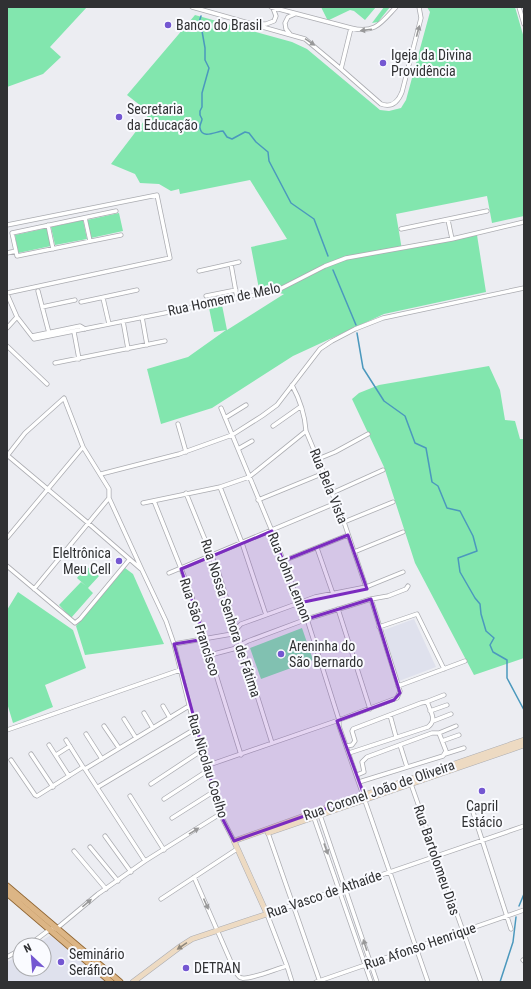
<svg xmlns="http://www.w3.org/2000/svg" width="531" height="989" viewBox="0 0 531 989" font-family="'Roboto Condensed',sans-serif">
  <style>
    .built { fill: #dfe1ed }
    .green { fill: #82e6ae }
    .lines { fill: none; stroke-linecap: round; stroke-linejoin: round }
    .stream { stroke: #4b98bd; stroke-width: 1.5 }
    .street-casing { stroke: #abacb1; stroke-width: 5 }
    .secondary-casing { stroke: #abacb1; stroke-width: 6 }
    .primary-casing { stroke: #906633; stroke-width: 7 }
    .street { stroke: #fff; stroke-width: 3.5 }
    .secondary { stroke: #eddac2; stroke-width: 5 }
    .primary { stroke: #dcb585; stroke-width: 5.5 }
    .oneway { fill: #989899 }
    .oneway2 { fill: #8e867a }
    .marked { fill: #7b2cbf; fill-opacity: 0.2; stroke: #7b2cbf; stroke-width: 3; stroke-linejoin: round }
    .poi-dot { fill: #7457d1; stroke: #fafbff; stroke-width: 1.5 }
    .labels { text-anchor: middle; stroke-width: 4; stroke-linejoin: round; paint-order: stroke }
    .poi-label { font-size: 14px; fill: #303133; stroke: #fafbff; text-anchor: start }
    .street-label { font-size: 14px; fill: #303133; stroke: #fafbff }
  </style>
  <rect width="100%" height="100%" fill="#ecedf2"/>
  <path class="built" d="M414,619l22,48 -37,14 -15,-51z
    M51,935l56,47h-100v-20l13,-7v14h24v-24h-9z"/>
  <path class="green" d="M7,7h80l-37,40 11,10 -18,17 -36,13z
    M321,7h55l-11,13 -11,-9 -4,-1 -21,10 -2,-1z
    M384,7h6l-12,15 -6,1z
    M427,7h88l9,31v178l-32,7 -5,-27 -91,18 6,36 75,-15 9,57 -102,22 -91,42 -81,52 -51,16 -14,-55 41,-12 38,-27 -12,2 -5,-24 13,-3 5,25 57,-36 -25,-5 -8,-42 36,-8 -37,-59 -70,14 -1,-5 -8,2 -12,-7 -19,-1 -5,-9 -24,-10 39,-51 -23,-18 68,-80 97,27 15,7 73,61 9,1 12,-3 5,-8 24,-88z
    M119,213l4,18 -32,7 -4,-18z
    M83,220l4,19 -32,6 -4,-18z
    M47,228l4,18 -33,7 -3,-18z
    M489,366l11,24 5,30 10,1 5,18h4v219l-50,17 -59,-112 -31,-96 -32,-68 7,-6 20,-8z
    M86,566l13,10 -11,12 5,5 -22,25 -12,-13 22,-23 5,4 -9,-8z
    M125,568l8,6 31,70 -79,11 -9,-29z
    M18,592l55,38 13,38 -41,17 8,22 -40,16 -6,-20v-93z
    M302,628l11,32 -52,19 -11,-31z"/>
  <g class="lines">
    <path class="stream" d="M201,16l-3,9 4,6 3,17v12l4,8 -7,25v14l-2,4v4l2,4c0,3 -3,6 -2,9 2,12 17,3 23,3l4,6 5,2 13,-7 4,1 7,9 12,10 1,9 22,42 23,16 14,37
      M333,270l23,55
      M357,333l6,35 21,33 21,15 10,27 11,5 6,34 6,4 9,22 13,3 13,25 4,15 -19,7 2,14 15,26 5,6 1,10 5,17 8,7 -4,7 3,7 14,8v18l17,32
      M519,906l5,-12
      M500,982l13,-40 3,-25"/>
    <g class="street-casing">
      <path id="street" d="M192,7l113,32 36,30 40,35c11,4 17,-2 21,-12l19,-74 -2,-11
        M271,7l80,21c24,6 30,-5 45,-21
        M519,7l5,17
        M259,24h7l8,-3 2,-5 -3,-8
        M290,34l-4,-5 -1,-6 3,-6 7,-3
        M341,69l10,-41
        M85,218l5,23
        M448,220l4,19
        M7,225l150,-30 13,63 -163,35
        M48,225l5,24
        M401,229l86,-18
        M16,251l1,5 104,-21
        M7,253l9,-2 -4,-18 104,-22
        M231,264l6,34
        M199,271l40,-9
        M38,291l11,42
        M7,294l10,23 17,22 231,-46 17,-5 43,-22 21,-8 106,-19 72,-17
        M206,296l30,-6
        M103,298l6,26
        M81,302l56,-12
        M42,307l33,-7
        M142,317l5,28
        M123,321l5,28
        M7,328l10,-11
        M74,332l5,27
        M32,336l48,-10 5,3
        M7,346l40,38
        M55,363l110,-22
        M292,385c7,13 13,31 14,46l38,91 22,65
        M221,408l51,123 27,72 8,16 32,101v6l89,256
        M225,418l21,-13
        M178,424l8,28
        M273,426l27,-19
        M238,449l14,-8
        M7,455l81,68 53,46
        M7,456l18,-23 39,-35 19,49 26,42v9l33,72 24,51 8,23 21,85 25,85 14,27
        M318,459l17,-7 33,-18
        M101,474l78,-20 53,-19 30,-19 15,-11 43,-56 12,-8 23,-12 28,-11 141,-30
        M220,487l22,56 24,72
        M186,493l33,81 53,169
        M332,493l51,-23
        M258,500l66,-27
        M154,501l36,90 51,164
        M143,503l77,-16 29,-10 57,-46
        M344,522l49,-20
        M7,538l76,-91
        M317,548l16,46
        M354,552l49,-20
        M283,561l65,-26
        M7,566l68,57 5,-4 49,-59
        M169,573l167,-70
        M34,589l75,-91
        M338,609l32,100
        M379,627l38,-13 27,55
        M174,644l58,-10 9,-10 58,-21 16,-6 51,-10 37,-15
        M210,655l23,-6 15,-8 59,-22 64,-20 17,-3 18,-7 2,-3
        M398,686l67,-25
        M426,702l18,-7
        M163,706l7,12
        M430,711l17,-6
        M144,713l9,15
        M390,715l6,22
        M124,719l12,19
        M433,721l18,-7
        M104,726l15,22
        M7,730l173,-60
        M439,733l17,-7
        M86,734l16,25
        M66,740l17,27
        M442,741l17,-6
        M49,745l20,31
        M400,745l7,22
        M346,746l6,-1 3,-4 -3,-10 1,-2 68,-26 5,-1 2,2c3,9 9,16 0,23l-79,26
        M31,754l22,33
        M445,754l19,-6
        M56,755l14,-9
        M11,760l24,35 2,1 46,-29 2,2 104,-63
        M206,766l133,-46 58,-22 3,-7 -29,-92
        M85,769l60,92
        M357,775l7,-3 -2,-10 5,-5 65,-24h7l7,18 -3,5 -84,26
        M151,784l50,-33
        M411,784l70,198
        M98,787l97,-58
        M130,796l34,54
        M164,799l43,-28
        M471,806l40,123
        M313,815l58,167
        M320,815l57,167
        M172,818l41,-26
        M268,833l52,149
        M105,836l26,36
        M90,847l28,34
        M74,851l32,38
        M194,877l40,92c2,3 4,9 8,9 8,2 36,-10 45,-12
        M161,899l76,-50
        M56,929l42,-35 47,-33 75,-47
        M29,945l20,-15 3,-1
        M7,957l13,-7
        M523,960l1,1
        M292,982l-5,-16 -20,-52 257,-88
        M316,982l208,-72"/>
    </g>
    <g class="secondary-casing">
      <path id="secondary" d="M268,833l256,-88
        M133,982l48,-36 11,-7 75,-25 -33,-73 78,-28 212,-73"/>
    </g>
    <g class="primary-casing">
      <path id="primary" d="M7,886l113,96
        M7,893l104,89"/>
    </g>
    <use href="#street" class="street"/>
    <use href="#secondary" class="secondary"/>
    <use href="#primary" class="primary"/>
  </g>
  <defs><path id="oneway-solid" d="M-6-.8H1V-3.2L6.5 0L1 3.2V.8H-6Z"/></defs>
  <g class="oneway">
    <use href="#oneway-solid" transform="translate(366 30) rotate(173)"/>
    <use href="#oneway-solid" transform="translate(418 31) rotate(-75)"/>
    <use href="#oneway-solid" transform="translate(310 42) rotate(34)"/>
    <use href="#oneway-solid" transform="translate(194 831) rotate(-32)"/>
    <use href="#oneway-solid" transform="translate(326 849) rotate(70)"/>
    <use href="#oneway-solid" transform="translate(87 903) rotate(-40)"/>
    <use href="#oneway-solid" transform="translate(206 904) rotate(66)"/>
    <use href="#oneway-solid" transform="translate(365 945) rotate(-108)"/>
  </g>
  <use class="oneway2" href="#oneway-solid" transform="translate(182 946) rotate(146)"/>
  <path class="marked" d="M272,531l11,30 65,-26 19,54 -68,14 8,16 64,-20 29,94 -6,7 -57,21 27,74 -130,46 -14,-27 -46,-170 31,-5 -24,-70z"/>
  <g class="poi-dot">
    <circle cx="168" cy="25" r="4"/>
    <circle cx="383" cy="63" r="4"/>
    <circle cx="119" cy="117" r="4"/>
    <circle cx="119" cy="561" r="4"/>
    <circle cx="281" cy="654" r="4"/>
    <circle cx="482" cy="791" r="4"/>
    <circle cx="61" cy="962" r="4"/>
    <circle cx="186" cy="968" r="4"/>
  </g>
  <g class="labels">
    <g class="poi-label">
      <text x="176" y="30">Banco do Brasil</text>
      <text x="391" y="60">Igeja da Divina<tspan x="391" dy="16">Providência</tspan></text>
      <text x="127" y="114">Secretaria<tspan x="127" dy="16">da Educação</tspan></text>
      <text x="111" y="558" text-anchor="end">Eleltrônica<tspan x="111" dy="16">Meu Cell</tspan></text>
      <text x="289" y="651">Areninha do<tspan x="289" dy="16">São Bernardo</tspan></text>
      <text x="482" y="811" text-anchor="middle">Capril<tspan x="482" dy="16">Estácio</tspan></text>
      <text x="69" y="959">Seminário<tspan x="69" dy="16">Seráfico</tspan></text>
      <text x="194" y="973">DETRAN</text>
    </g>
    <g class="street-label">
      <text transform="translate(224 299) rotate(-12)" y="5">Rua Homem de Melo</text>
      <text transform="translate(329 486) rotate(68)" y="5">Rua Bela Vista</text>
      <text transform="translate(290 577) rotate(68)" y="5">Rua John Lennon</text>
      <text transform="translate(231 618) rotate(72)" y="5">Rua Nossa Senhora de Fátima</text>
      <text transform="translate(200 627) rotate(72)" y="5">Rua São Francisco</text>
      <text transform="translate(208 766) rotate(73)" y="5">Rua Nicolau Coelho</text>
      <text transform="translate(379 790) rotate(-19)" y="5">Rua Coronel João de Oliveira</text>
      <text transform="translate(437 860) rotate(71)" y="5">Rua Bartolomeu Dias</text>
      <text transform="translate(324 894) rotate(-19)" y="5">Rua Vasco de Athaíde</text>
      <text transform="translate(420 946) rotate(-19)" y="5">Rua Afonso Henrique</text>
    </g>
  </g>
  <rect width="531" height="989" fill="none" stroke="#303133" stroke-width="16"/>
  <g transform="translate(32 957) rotate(334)"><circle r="19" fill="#fafbff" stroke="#a9aaad"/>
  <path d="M0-3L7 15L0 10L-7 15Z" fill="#7457d1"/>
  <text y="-6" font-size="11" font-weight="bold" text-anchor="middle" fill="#303133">N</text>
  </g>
</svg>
